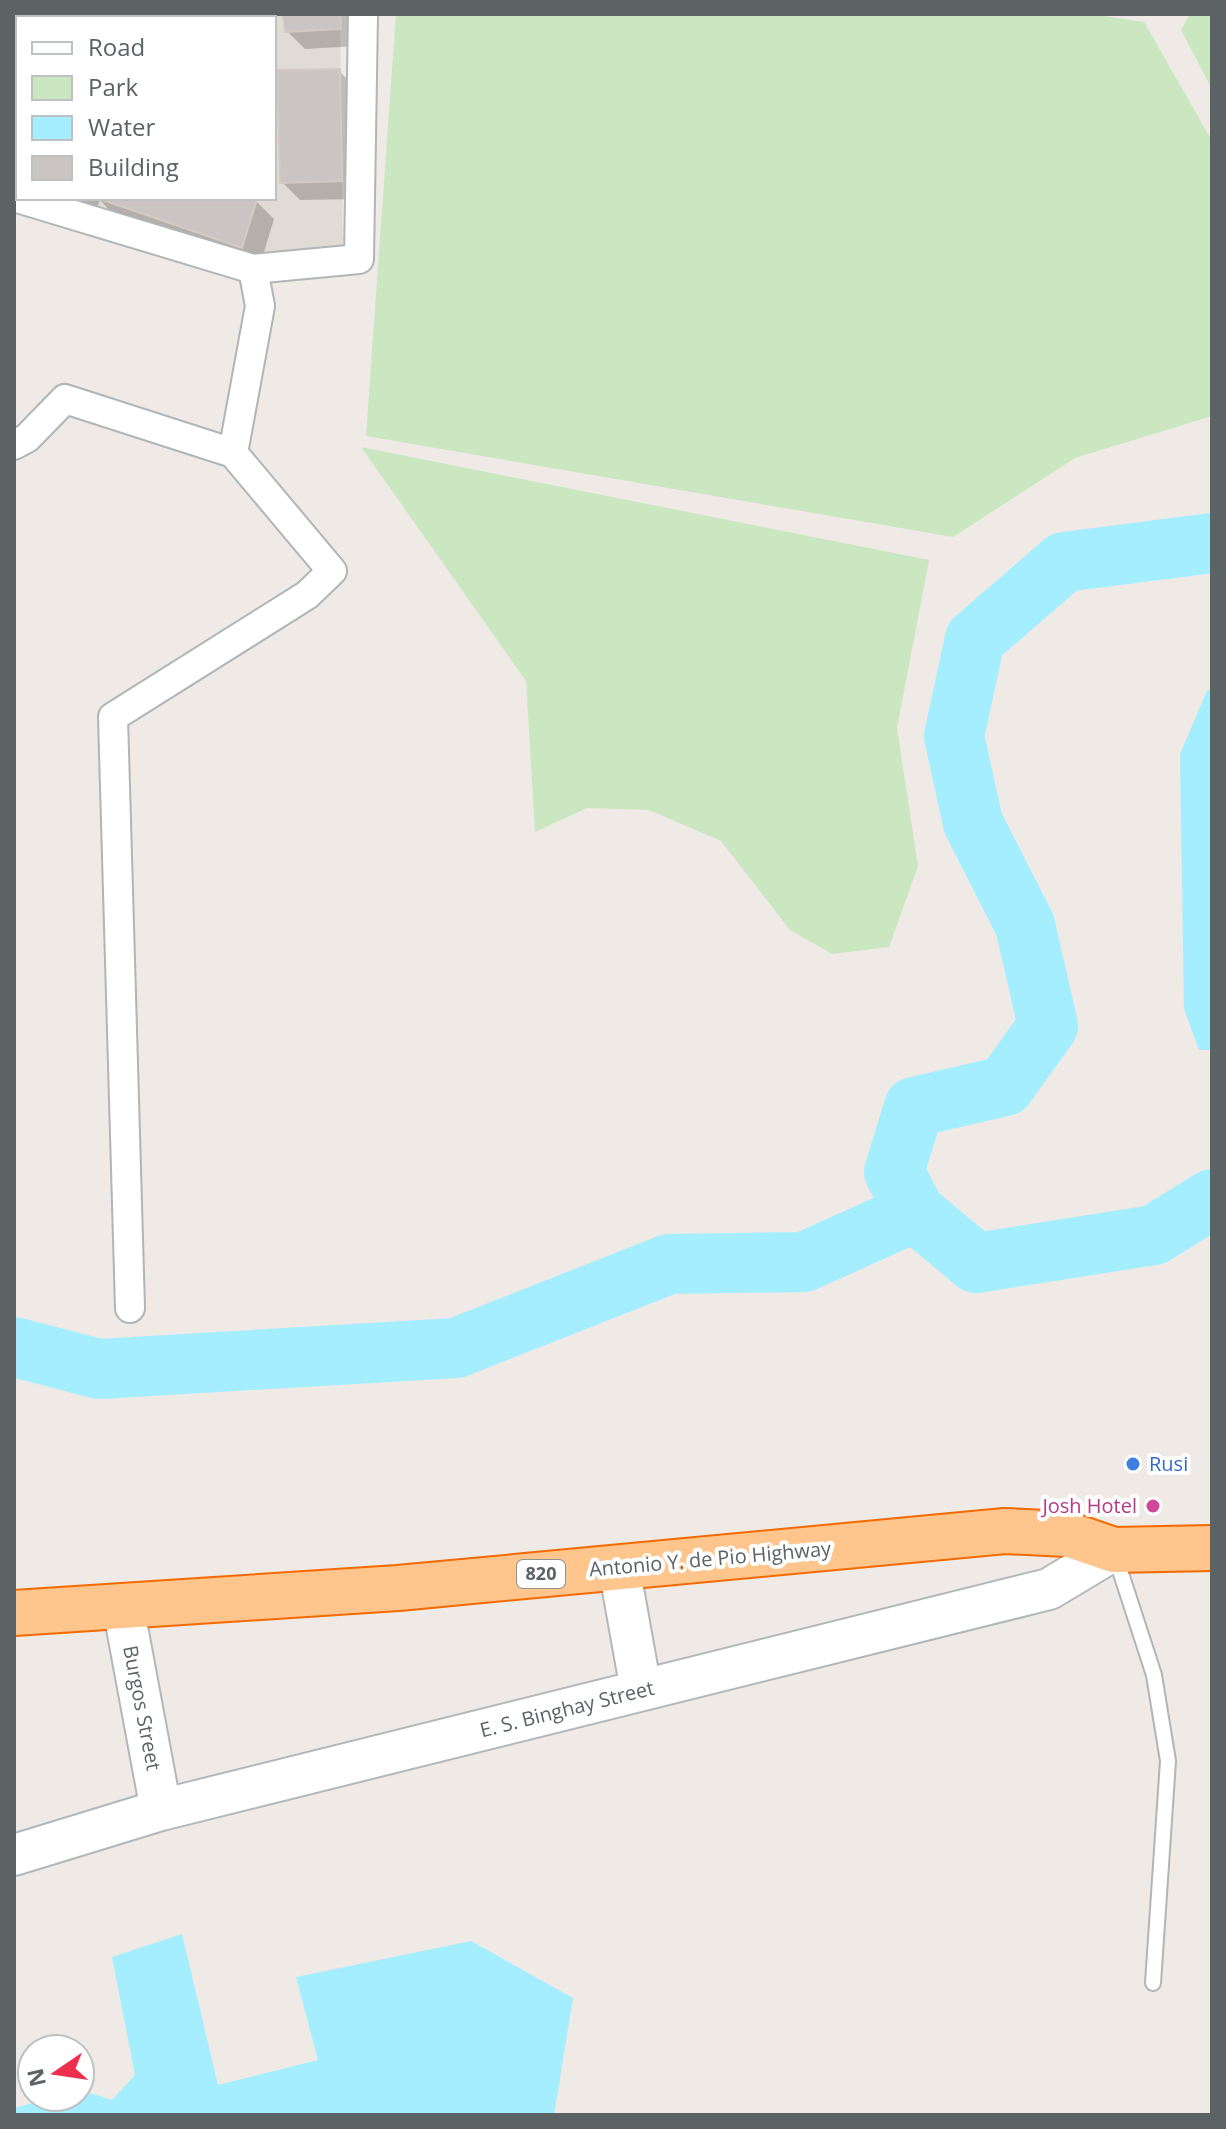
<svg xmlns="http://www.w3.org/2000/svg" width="1226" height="2129" viewBox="0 0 1226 2129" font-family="'Open Sans',sans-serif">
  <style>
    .education { fill: #e1dbd6 }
    .green { fill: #cae7c1 }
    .water { fill: #a5eeff }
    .shadow { fill: #0003 }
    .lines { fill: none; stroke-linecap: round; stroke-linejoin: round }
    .river { stroke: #a5eeff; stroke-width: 60 }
    .building { fill: #cac5c2; stroke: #d4cac3; stroke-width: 2 }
    .lane-casing { stroke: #b0b5b7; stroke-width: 18 }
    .street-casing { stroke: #b0b5b7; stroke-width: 32 }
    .secondary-casing { stroke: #b1b7ba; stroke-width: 44 }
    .highway-casing { stroke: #f46a00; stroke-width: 48 }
    .lane { stroke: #fff; stroke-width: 14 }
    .street { stroke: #fff; stroke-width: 28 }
    .secondary { stroke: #fff; stroke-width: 40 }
    .highway { stroke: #fec58c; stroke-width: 44 }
    .shop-dot { fill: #3f7fe0; stroke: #fff; stroke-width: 3 }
    .hotel-dot { fill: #d1479c; stroke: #fff; stroke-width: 3 }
    .labels { text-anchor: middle; stroke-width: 8; stroke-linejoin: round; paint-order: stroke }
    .shield { fill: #fff; stroke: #8d9293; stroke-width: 2 }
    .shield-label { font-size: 18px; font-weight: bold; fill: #5c6365 }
    .shop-label { font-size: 20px; fill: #366cbe; stroke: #fff; text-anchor: start }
    .hotel-label { font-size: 20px; fill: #b23c85; stroke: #fff; text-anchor: end }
    .street-label { font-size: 20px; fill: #5c6365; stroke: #fff }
  </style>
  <rect width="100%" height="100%" fill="#efeae5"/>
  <path class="education" d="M14,14h326l3,235 -95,5 -191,-56h217v-180h-256v168l-4,-1z"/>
  <path class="green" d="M396,14h695l53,8 68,119v275l-137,42 -122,79 -587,-101z
    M1190,14h22v75l-31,-59z
    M361,447l568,113 -32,168 21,138 -29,81 -57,7 -42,-24 -69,-89 -72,-31 -62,-2 -52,24 -9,-151z"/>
  <path class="water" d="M1212,689v361h-13l-15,-41 -4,-255 27,-63z
    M182,1934l36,151 100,-25 -22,-83 175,-36 102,57 -19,117h-540v-7l41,-11h25v-7l32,10 23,-25 -23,-118z"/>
  <path class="shadow" d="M285,14h71l2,32 -53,3 -18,-18z
    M14,65l4,1v121l-4,-1z
    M339,71l18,18 3,110 -60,1 -18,-18z
    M49,198h198l9,3 18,18 -14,46 -143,-47 -17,-18 -5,14z"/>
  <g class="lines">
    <path class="river" d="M1212,543l-148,19 -89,77 -21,97 19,87 52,102 23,101 -43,60 -91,21 -20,65 21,40 61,51 178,-28 58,-36
      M14,1347l85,22 357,-21 213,-84 135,-2 111,-50"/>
  </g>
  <path class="building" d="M283,14h57l1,15 -56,3z
    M14,62l4,2v50l-4,-1z
    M340,69l2,112 -62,2 -3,-113z
    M14,121l4,1v55l-4,-2z
    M97,198h156l4,1 -15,49z"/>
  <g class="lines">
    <g class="lane-casing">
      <path id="lane" d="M1115,1555l39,120 14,86 -15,222"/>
    </g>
    <g class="street-casing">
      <path id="street" d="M14,197l239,72 106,-10 4,-245
        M14,445l13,-7 38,-39 168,54 99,118 -25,24 -194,122 17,591
        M233,453l27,-147 -7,-37"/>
    </g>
    <g class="secondary-casing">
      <path id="secondary" d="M619,1567l22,123
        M123,1606l38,204
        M14,1855l147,-45 888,-221 65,-39"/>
    </g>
    <g class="highway-casing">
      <path id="highway" d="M14,1613l384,-25 607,-57 62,3 47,16 98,-2"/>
    </g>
    <use href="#lane" class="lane"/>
    <use href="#street" class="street"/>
    <use href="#secondary" class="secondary"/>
    <use href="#highway" class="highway"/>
  </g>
  <circle class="shop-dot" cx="1133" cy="1464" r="8"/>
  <circle class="hotel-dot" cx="1153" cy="1506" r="8"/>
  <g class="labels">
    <rect class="shield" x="517" y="1560" width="48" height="28" rx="6"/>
    <g class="shield-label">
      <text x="541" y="1580">820</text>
    </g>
    <g class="shop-label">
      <text x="1149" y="1471">Rusi</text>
    </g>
    <g class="hotel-label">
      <text x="1137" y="1513">Josh Hotel</text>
    </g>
    <g class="street-label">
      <text transform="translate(710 1559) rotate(-5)" y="7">Antonio Y. de Pio Highway</text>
      <text transform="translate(142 1708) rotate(79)" y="7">Burgos Street</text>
      <text transform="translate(567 1709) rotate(-14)" y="7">E. S. Binghay Street</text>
    </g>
  </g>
  <rect width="1226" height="2129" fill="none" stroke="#5c6365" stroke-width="32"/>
  <rect x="16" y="16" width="260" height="184" fill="#ffffff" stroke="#bec1c1" stroke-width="2"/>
  <rect x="32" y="42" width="40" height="12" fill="#ffffff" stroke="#bec1c1" stroke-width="2"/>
  <text x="88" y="56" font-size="24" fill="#5c6365">Road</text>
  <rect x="32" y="76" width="40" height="24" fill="#cae7c1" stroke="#bec1c1" stroke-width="2"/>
  <text x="88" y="96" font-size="24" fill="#5c6365">Park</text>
  <rect x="32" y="116" width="40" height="24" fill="#a5eeff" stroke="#bec1c1" stroke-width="2"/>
  <text x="88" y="136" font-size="24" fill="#5c6365">Water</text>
  <rect x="32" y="156" width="40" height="24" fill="#cac5c2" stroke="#bec1c1" stroke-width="2"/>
  <text x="88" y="176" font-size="24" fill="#5c6365">Building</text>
  <g transform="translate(56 2073) rotate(257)"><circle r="38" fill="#ffffff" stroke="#bec1c1" stroke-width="2"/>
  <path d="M0-6L14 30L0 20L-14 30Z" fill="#ec2e4f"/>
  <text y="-12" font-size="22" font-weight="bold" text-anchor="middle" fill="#5c6365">N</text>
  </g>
</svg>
